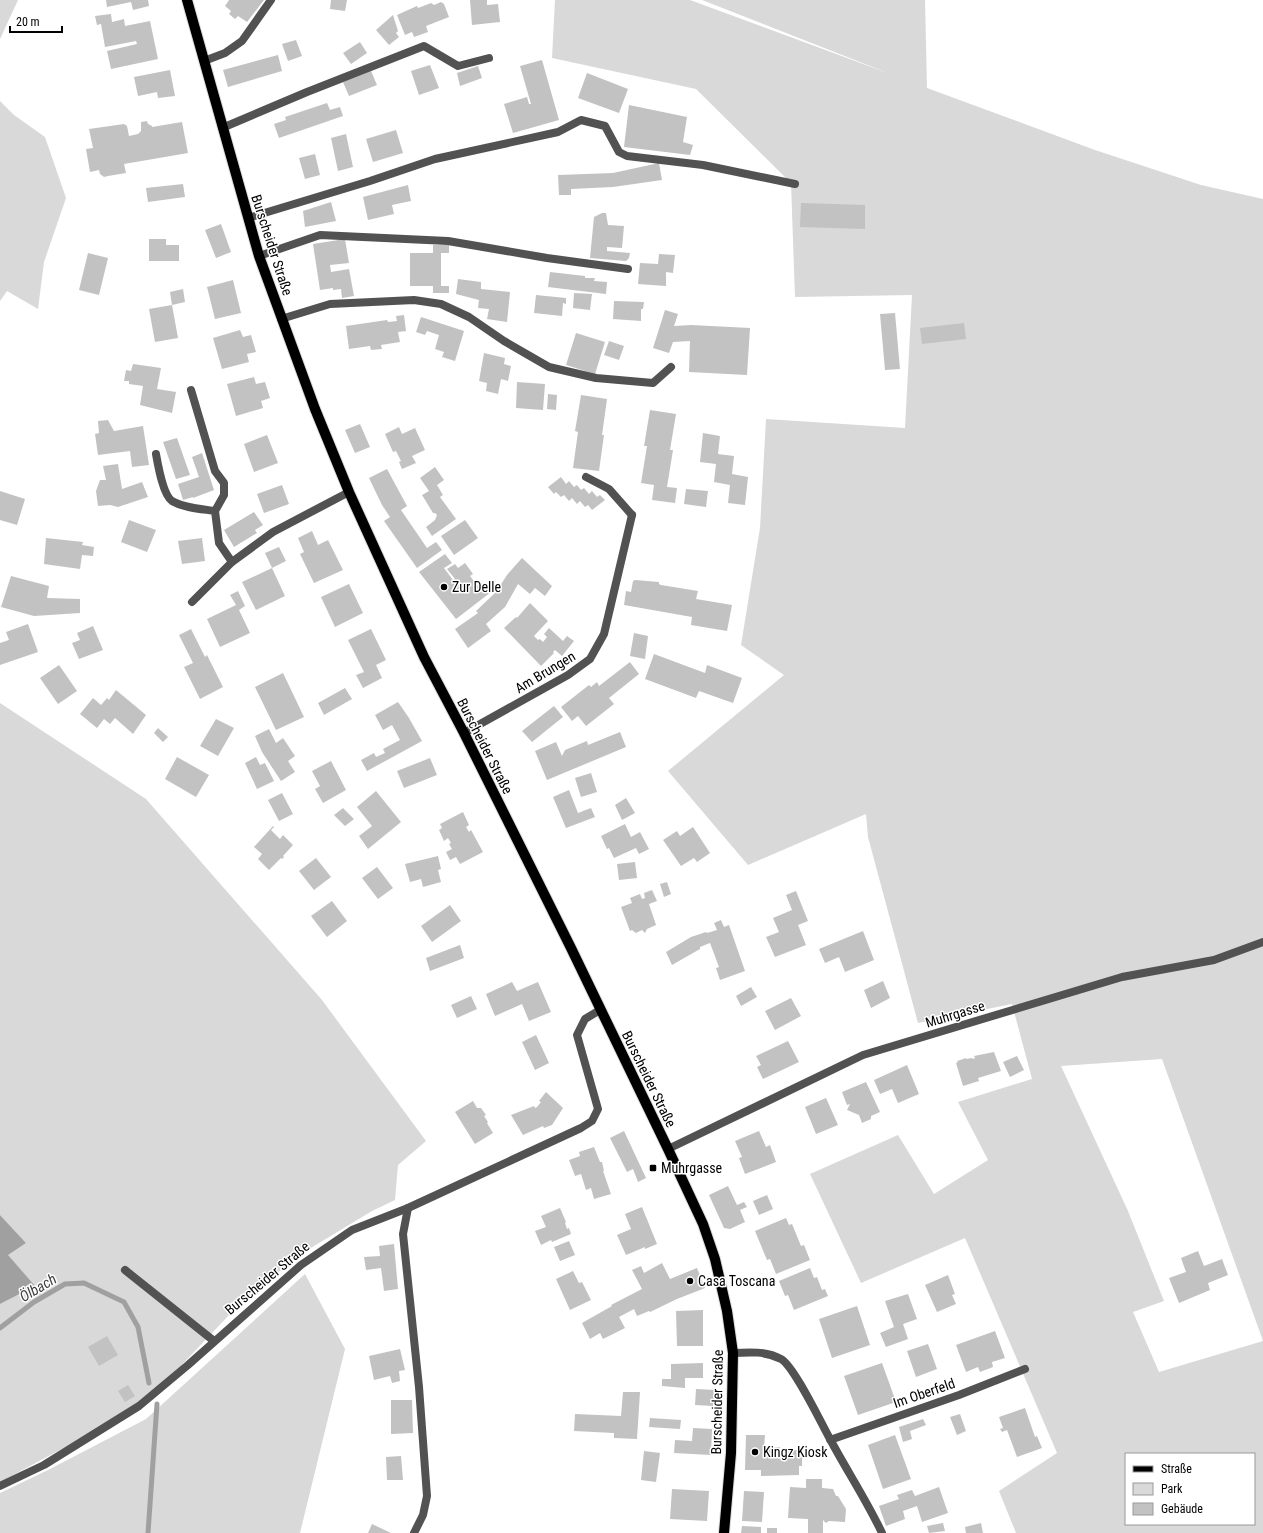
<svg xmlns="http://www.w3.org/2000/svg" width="1263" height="1533" viewBox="0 0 1263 1533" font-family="'Roboto Condensed',sans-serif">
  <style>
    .green { fill: #d9d9d9; fill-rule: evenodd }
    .water { fill: #a0a0a0 }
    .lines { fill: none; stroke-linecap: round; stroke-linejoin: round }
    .stream { stroke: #a0a0a0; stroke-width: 5 }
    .building { fill: #c2c2c2 }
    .primary-casing { stroke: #dbdbdb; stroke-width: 12 }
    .lane { stroke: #525252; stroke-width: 8 }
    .street { stroke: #525252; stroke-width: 8 }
    .primary { stroke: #000; stroke-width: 10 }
    .poi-dot { fill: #000; stroke: #fff; stroke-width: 1.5 }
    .labels { text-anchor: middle; stroke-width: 3; stroke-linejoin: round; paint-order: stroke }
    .street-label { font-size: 14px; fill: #000; stroke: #fff }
    .poi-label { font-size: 14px; fill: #000; stroke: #fff; text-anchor: start }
    .water-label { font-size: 15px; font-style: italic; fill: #414141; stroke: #fff }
  </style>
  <rect width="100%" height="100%" fill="#fff"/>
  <path class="green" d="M0,0h18l-18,39z
    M555,0h135l203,75 -191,-75h223l2,88 168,62 106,35 62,14v1142l-101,-282 -101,7 67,145 36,90 -31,11 26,60 104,-31v192h-247l-17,-42 58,-38 -92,-215 -104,45 -51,-109 88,-39 36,59 54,-34 -30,-58 74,-23 -20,-75 -94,19 -50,-186 -2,-23 -118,51 -80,-94 116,-96 -43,-30 19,-117 6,-109 139,9 7,-133 -117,2 -4,-114 -95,-94 -144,-31zM1126,1454h128v70h-128z
    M0,101l14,14 31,22 21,61 -22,64 -6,47 -31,-18 -7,10z
    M0,703l146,96 176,201 104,141 -28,24 -3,35 -23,11 -76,46 -65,56 -76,80 -82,50 -73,39v-178l34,-18 -27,-31 19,-12 -26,-28z
    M305,1274l40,75 -45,184h-300v-40l50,-24 96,-50z"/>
  <path class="water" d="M0,1215l26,28 -18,12 27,31 -35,18z"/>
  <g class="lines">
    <path class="stream" d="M0,1328l34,-26 31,-18 19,-1 40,19 14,25 11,56
      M148,1533l9,-129"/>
  </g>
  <path class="building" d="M106,0h42l1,6 -16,4 -2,-8 -24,5z
    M229,0h35l-17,22 -9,-6 -3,3 -6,-5 2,-3 -6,-5z
    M331,0h16l-2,11 -15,-2z
    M470,0h17v5l11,-1 2,18 -28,3z
    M441,2l3,2 5,13 -23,9 2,6 -14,5 -2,-5 -7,3 -8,-20 20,-9 1,2 13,-5 3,2z
    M111,14l1,8 12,-3 1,7 25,-5 8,38 -47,10 -4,-18 30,-7 -1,-3 -31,6 -4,-23 -4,1 -2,-9z
    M393,15l5,16 -2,2 3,4 -10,8 -13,-15z
    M296,40l6,16 -14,5 -6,-17z
    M360,42l7,11 -16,11 -8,-11z
    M278,55l4,16 -54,16 -5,-17z
    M542,60l17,60 -46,13 -9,-29 23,-7 2,7h2l-11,-38z
    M430,65l9,23 -20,7 -8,-24z
    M478,66l4,12 -22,8 -3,-13z
    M170,70l5,26 -17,2 -1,-6 -19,4 -4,-19z
    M371,71l6,14 -28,11 -6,-14z
    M587,73l41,16 -9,24 -41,-15z
    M327,103l3,7 10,-3 3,9 -64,22 -5,-14 12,-4 -1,-3z
    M629,105l58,12 -4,25 10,3 -3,10 -66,-8z
    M147,121l1,3 4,2v1l30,-5 6,31 -64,11 2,9 -18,3 -4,1 -4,-3 -1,-4 -9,2 -4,-23 7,-1 -4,-19 35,-5 3,2 2,10 9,-2 3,-3v-9z
    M396,130l7,23 -30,9 -7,-23z
    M346,134l7,33 -15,4 -7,-33z
    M315,154l5,21 -15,4 -6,-21z
    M659,163l3,17 -49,7 -42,2v6h-12l-1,-20 55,-2z
    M183,184l2,13 -37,5 -2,-14z
    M408,185l3,16 -19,4 2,9 -26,6 -5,-23z
    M331,202l5,19 -31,6 -2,-16z
    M801,203l64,2v24l-65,-2z
    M602,213h4l2,12 16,1 -2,22 -15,-1v4l23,2 -1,5 -3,3 -36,-3 4,-41z
    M221,224l10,28 -15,6 -11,-28z
    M149,239h17v6h13v16h-30z
    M345,239l4,24 -19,2 1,7 18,-3 5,27 -12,2 -1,-9 -8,1v-2l-13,2 -7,-46z
    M433,245h16v8h-8v33h8v7h-16v-7h-23v-33h23z
    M88,253l20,5 -9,37 -20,-5z
    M659,254l16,1 -2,18 -7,-1v14l-28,-2 2,-21 18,1z
    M550,272l35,4v2h10l-1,3 13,1 -1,12 -58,-7z
    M458,279l23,3v7l29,3 -3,30 -20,-3 2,-10 -11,-1 1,-8 -23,-6z
    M233,280l8,33 -26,6 -8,-32z
    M183,289l2,13 -13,3 6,33 -23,4 -6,-33 23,-4 -2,-13z
    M574,293l18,1 -2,16 -17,-2z
    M536,295l30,3v6l-3,-1 -1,13 -28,-3z
    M614,301l30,1 -1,7h-2v12l-28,-2z
    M665,310l13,4 -4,12 17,-1 59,3 -3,47 -58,-3 1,-31 -17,1 -4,11 -16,-5z
    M895,313l5,56 -15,1 -5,-56z
    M404,315l2,16 -8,1 2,10 -19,3 1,4 -11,1 -1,-4 -21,3 -3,-23 41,-6 1,2 9,-1 -1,-5z
    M421,317l43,14 -9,30 -13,-4 2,-5 -9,-3 4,-14 -12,-4 -2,4 -9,-3z
    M964,323l2,16 -44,5 -2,-16z
    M240,330l3,7 8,-2 5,17 -9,2 2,8 -27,7 -9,-31z
    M576,333l29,9 -10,32 -29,-9z
    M609,341l15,5 -5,14 -15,-5z
    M484,353l21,5 -1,6 7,2 -3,15 -7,-2 -3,15 -12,-3 1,-8 -8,-2z
    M133,364l28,4 -4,21 19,3 -4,21 -32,-8 3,-19 -14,-2v-3h-5l2,-11 5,1z
    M254,377l2,7 9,-2 5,16 -9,3 2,7 -27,8 -9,-32z
    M517,382l28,2 -2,26 -27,-2z
    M548,394l9,1 -1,15 -9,-1z
    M581,395l26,4 -5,36h2l-5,36 -26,-3 5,-36 -3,-1z
    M650,410l26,4 -6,36h3l-6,37 10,1 -2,15 -23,-3 2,-15 -13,-2 6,-37h-3z
    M108,420l6,11 29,-5 6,39 -17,2 -2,-16 -32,4 -3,-21 4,-1 -1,-12z
    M360,424l10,23 -15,6 -10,-23z
    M399,427l3,7 13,-6 10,22 -13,6 4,7 -14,6 -3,-7 2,-1 -5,-10 -3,1 -8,-18z
    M703,433l17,3 -2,18 16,2 -2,18 16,3 -3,28 -17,-2 2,-18 -16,-3 2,-18 -16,-2z
    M267,435l11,28 -24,9 -10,-28z
    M177,438l13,37 -14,4 -13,-37z
    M202,453l12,37 -21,8v-1l-10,3 -5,-16 21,-7 -7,-20z
    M118,464l4,25 20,-7 6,15 -30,10 -8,-2 -12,1 -2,-15 4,-11h6l-3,-14z
    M435,467l9,13 -7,5 6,10 -3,2 16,22 -24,17 -6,-9 9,-7 2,-5 -2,-2h-2l-11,-18 7,-4 -9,-13z
    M387,469l20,37 -6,4 26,38 9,-6 6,8 -25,18 -33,-47 6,-4 -8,-12 -13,-27z
    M561,477l5,7 3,-3 5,6 3,-2 4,5 3,-2 5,6 3,-3 5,6 3,-2 5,5 -13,10 -4,-5 -3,2 -5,-6 -3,3 -5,-6 -3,3 -5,-6 -3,2 -5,-5 -2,2 -6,-7z
    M282,485l7,19 -25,9 -7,-19z
    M686,489l22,2 -2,16 -22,-3z
    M0,491l25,8 -8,26 -17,-5z
    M254,512l9,13 -8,5 2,3 -23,14 -10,-17z
    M129,520l27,10 -9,22 -26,-10z
    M465,520l13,18 -24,17 -13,-19z
    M312,531l6,14 10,-5 15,30 -29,13 -14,-29 4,-2 -6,-14z
    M46,538l37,4 -1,3 12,2 -1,9 -11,-1 -2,14 -36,-5z
    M202,538l3,23 -23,3 -4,-23z
    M279,547l7,14 -14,7 13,28 -29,14 -14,-28 30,-14 -7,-15z
    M445,554l7,9 -8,5 9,12 2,-1 -8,-10 8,-5 3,4 7,-5 8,11 -3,2 12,15 9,-7 4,5 -39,30 -37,-47z
    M522,558l30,28 -7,10 -10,-8 -5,6 -12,-10 -13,23 -19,17 5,7 -23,17 -13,-19 23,-16 -2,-2 20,-19 11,-17z
    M11,576l38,10 -2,12 33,1v14l-46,3 -33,-9z
    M635,580l24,2v2l2,1 37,6 -2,8 36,6 -5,26 -36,-6 1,-8 -68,-12 2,-14 5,1 2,-11z
    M349,584l14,29 -28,14 -14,-30z
    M238,591l7,15 -6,4 11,23 -30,14 -13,-28 29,-14 -6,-10z
    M530,603l18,18 -14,15 4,4 2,-1 3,3 4,-5 -3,-3 5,-6 14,13 4,-5 7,5 -12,15 -7,-6 -2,2 1,1 -13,13 -37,-38 12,-11 1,1z
    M28,624l10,28 -38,13v-22l9,-3 -3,-8z
    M93,626l10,24 -24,9 -7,-16 8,-3 -3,-7z
    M191,629l14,28 2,-2 16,32 -23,12 -16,-32 9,-4 -14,-28z
    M371,629l15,31 -10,5 6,13 -19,10 -7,-13 8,-3 -16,-32z
    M634,633l14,3 -3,23 -15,-3z
    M654,654l51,19 2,-8 35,13 -9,25 -34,-12 -3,7 -51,-19z
    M630,662l9,12 -30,24 5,6 -28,22 -8,-10 -6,5 -11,-14 28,-22 2,2 6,-5 2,4z
    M59,665l18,26 -19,13 -18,-26z
    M283,673l21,44 -28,13 -21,-43z
    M345,688l7,11 -28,16 -6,-12z
    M116,690l30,25 -13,19 -18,-16 -5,6 -6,-5 -7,9 -17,-14 13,-16 8,7 6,-7 2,2z
    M398,702l11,16 13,23 -55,30 -6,-11 13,-7 2,4 9,-4 -2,-4 17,-9 -8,-15 -9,5 -8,-15z
    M554,706l9,11 -31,25 -10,-11z
    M216,719l18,9 -16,28 -18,-10z
    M158,728l10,9 -5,5 -9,-9z
    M269,729l7,14 7,-5 12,18 -7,5 7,11 -14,9 -19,-29 -7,-16z
    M620,732l6,15 -79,33 -12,-29 21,-9 6,14 3,-6 22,-9 1,4z
    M177,757l32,18 -13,22 -31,-18z
    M256,757l4,8 5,-2 9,18 -17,8 -12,-26z
    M430,758l7,17 -33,13 -7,-17z
    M331,761l15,29 -23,13 -8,-14 5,-3 -8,-15z
    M591,773l6,19 -16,5 -6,-19z
    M569,790l9,23 13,-5 4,9 -29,11 -13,-31z
    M376,791l25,31 -33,27 -9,-13 13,-10 -15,-19z
    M282,793l11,21 -14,7 -11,-21z
    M626,798l9,15 -13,7 -7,-15z
    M343,808l11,11 -9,7 -11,-11z
    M463,812l6,13 -3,2 3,5 2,-2 12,22 -23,12 -4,-7 -6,3 -4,-8 6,-3 -3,-5 2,-1 -3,-5 -4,3 -5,-11 3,-2 -2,-4z
    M625,824l6,13 9,-5 9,17 -10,5 -3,-6 -22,10 -5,-10 -2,1 -6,-13z
    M273,826l1,1 -3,3 9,9 3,-4 10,10 -10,11 1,1 -2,2 -1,-1 -12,12 -11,-11 4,-5 -8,-7z
    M693,827l17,26 -13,9 -3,-4 -13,8 -18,-26 14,-9 3,5z
    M438,856l3,13 -3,1 3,12 -18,5 -2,-8 -11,3 -5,-18z
    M316,858l15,19 -17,13 -15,-19z
    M635,862l2,16 -18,2 -2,-16z
    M377,867l16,21 -15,11 -16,-21z
    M667,882l4,12 -7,3 -4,-13z
    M652,890l5,11 -8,3 7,21 -9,4 -2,4 -3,-3 -6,3 -4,-3 -2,1 -9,-24 11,-4 -2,-5 10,-4 2,5 3,-1 -1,-5z
    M796,891l12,30 -10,4 8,20 -31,12 -9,-20 13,-5 -6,-14 19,-8 -6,-15z
    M332,901l15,20 -20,16 -16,-21z
    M450,905l11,16 -29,21 -11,-16z
    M721,920l3,7 5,-2 16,46 -25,9 -4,-12 3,-1 -9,-24 -10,4v2l-28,16 -6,-13 25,-15 15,-5 1,1 10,-3 -3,-7z
    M863,931l11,29 -29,12 -6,-15 -14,6 -6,-14z
    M460,945l4,13 -34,13 -4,-13z
    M883,981l7,17 -19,10 -7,-18z
    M512,982l5,9 21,-9 13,30 -22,9 -7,-17 -27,12 -9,-22z
    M751,987l6,10 -16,9 -5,-10z
    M471,996l6,13 -20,9 -6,-13z
    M791,998l10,18 -26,14 -10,-19z
    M536,1035l13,28 -14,7 -13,-28z
    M788,1041l11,21 -36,17 -6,-12 4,-2 -5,-9z
    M994,1052l7,19 -23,7 1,3 -16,5 -7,-23 2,-1 -1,-1 9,-3v1l6,-1 1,1 2,-1 -1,-2z
    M1017,1056l7,14 -14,7 -7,-15z
    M907,1065l12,29 -21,9 -6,-14 -12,5 -6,-14z
    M866,1082l14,30 -9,4v3l-9,4 -3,-8 -12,-5 3,-6 -3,1 -5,-13z
    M546,1092l17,16 -11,17 -8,3 -1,-2 -20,9 -12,-20 23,-9 1,2 2,-1 4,-5 -2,-1z
    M826,1098l12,27 -22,9 -11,-27z
    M473,1101l4,7h4l5,7 -2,1 4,6 -1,1 6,10 -18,11 -20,-32z
    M624,1131l22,47 -8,4 -5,-13 -6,3 -17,-34z
    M759,1131l7,16 4,-2 6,17 -31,12 -6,-16 3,-1 -7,-16z
    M594,1147l6,15h2l2,9h-1l8,23 -17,5 -3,-11 -5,2 -5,-16 -6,2 -6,-16 11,-4 -1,-4z
    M728,1186l9,19 7,-3 3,5 -7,3 5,12 -15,7 -6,-1 -15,-33z
    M767,1195l6,14 -14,6 -6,-14z
    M642,1207l15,37 -12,5v-2l-19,8 -9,-20 14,-6 -6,-15z
    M560,1208l6,14 -1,1 2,6 2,-1 2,6 -19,8 -1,-2 -10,5 -6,-14 11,-4 -5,-11z
    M786,1218l3,7 3,-1 9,22 3,-1 6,15 -34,14 -6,-15 -3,1 -12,-29z
    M569,1241l6,14 -15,6 -6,-14z
    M394,1244l4,45 -14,2 -3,-23 -15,2 -2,-13 16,-1 -1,-10z
    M1198,1251l6,15 18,-7 6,16 -20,8 2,7 -31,13 -10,-25 17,-6 -5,-14z
    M662,1263l8,16 27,-11 8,20 -28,11 -27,13 -1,-1 -12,5 -3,-7 -15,8 6,11 -22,11 -3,-6 -10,6 -8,-16 30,-17 -1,-1 31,-16 -10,-19 9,-4 3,7z
    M810,1268l4,10 3,-1 5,13 3,-1 3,7 -34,14 -6,-15 -3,1 -6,-15z
    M573,1271l6,12 3,-1 9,18 -21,10 -14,-31z
    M948,1275l7,19 -3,1 4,9 -19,8 -12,-27z
    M908,1294l9,25 -14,5 5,15 -22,8 -6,-14 14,-6 -9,-26z
    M857,1306l13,39 -38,13 -13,-39z
    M703,1310v36h-26l-1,-35z
    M995,1331l10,27 -13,4 1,5 -13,5 -2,-5 -12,5 -10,-27z
    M107,1336l11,19 -19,11 -11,-19z
    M928,1344l9,25 -21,8 -9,-26z
    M400,1349l5,21 -6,1 1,10 -8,2 -2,-7 -16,4 -5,-24z
    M703,1363v15h-18v10l-23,-2v-7h9v-15z
    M882,1363l14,39 -38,13 -14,-39z
    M128,1385l7,11 -10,6 -7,-11z
    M696,1389l19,1 -2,16 -18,-1z
    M623,1392h17l-3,47 -23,-1v-5l-40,-2 1,-17 46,2z
    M391,1400h21l1,33 -22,1z
    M1025,1408l10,29 2,-1 5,12 -25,9 -10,-27 -5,2 -2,-3 3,-1 -4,-11z
    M960,1414l6,17 -9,4 -7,-18z
    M650,1418l31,2 -1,9 -31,-2z
    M923,1419l3,6 -16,6 2,8 -9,3 -4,-15z
    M693,1428l19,1 -1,26 -37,-2 1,-13 17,1z
    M746,1435h19l-1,13 16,-1v3h22v16h-3v9l-38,1v-6h-16z
    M895,1435l16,44 -28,10 -15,-44z
    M644,1451l16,2 -4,29 -15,-2z
    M401,1456l2,24h-16l-1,-23z
    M806,1479h16v9l11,1 3,7h2l8,13 -1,13 -16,-1 -3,2 -3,-3v13h-15v-14l-20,-1 2,-31 16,1z
    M939,1487l9,26 -26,9 -5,-16 -14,5 2,8 -19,7 -7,-20 20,-7 -2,-4 15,-5 3,6z
    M672,1489l37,2 -2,30 -37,-2z
    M744,1491l20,1 -2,30 -20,-1z
    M943,1523l2,8 -16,2 -2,-7z
    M981,1523l2,10h-17l-1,-6z
    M372,1524l19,9h-23z
    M742,1526l19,1v6h-20z
    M767,1528h10v5h-10z"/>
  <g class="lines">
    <g class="primary-casing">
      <path id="primary" d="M187,0l72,256 56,153 34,83 75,165 40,76 107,215 97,201 35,75 12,35 12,52 6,42 -2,100 -7,80"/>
    </g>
    <path class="lane" d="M204,61l21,-8 17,-12 29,-41
      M222,128l85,-36 117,-46 34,20 31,-8
      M248,218l122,-37 65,-22 123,-27 23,-12 24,6 14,26 8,4 76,9 92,19
      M259,256l61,-21 128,6 99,17 81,11
      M281,319l49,-15 84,-4 27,4 28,13 35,24 45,26 47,11 57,5 18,-16
      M191,390l24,81 9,12v12l-9,16 4,32 13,19
      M156,454c2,11 7,41 16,47 12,7 30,8 43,10
      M586,477l23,12 23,26
      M408,1208l-5,26 16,153 8,109 -4,19 -9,18
      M125,1270l89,71"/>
    <path class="street" d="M192,602l40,-40 41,-30 76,-40
      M464,733l104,-58 22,-16 14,-25 28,-119
      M668,1149l195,-94 259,-78 92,-17 49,-18
      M733,1353c16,-1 33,-2 48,6 13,7 40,64 49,80 17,32 37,62 52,94
      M830,1440l129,-45 66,-26
      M0,1486l44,-21 95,-59 49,-41 113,-100 51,-35 56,-22 173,-80 11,-7 6,-12 -21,-74 8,-16 15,-9"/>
    <use href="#primary" class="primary"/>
  </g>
  <g class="poi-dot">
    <circle cx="444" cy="587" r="4"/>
    <rect x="649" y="1164" width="8" height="8" rx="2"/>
    <circle cx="690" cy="1281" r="4"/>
    <circle cx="755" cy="1452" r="4"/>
  </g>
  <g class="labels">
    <g class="street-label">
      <text transform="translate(272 245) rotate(72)" y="5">Burscheider Straße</text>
      <text transform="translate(545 672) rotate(-31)" y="5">Am Brungen</text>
      <text transform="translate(485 746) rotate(63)" y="5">Burscheider Straße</text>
      <text transform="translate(955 1014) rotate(-17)" y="5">Muhrgasse</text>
      <text transform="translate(649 1079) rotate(64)" y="5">Burscheider Straße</text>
      <text transform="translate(267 1278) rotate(-40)" y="5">Burscheider Straße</text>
      <text transform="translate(924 1393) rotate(-19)" y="5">Im Oberfeld</text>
      <text transform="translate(717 1402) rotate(-89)" y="5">Burscheider Straße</text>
    </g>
    <g class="poi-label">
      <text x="452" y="592">Zur Delle</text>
      <text x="661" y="1173">Muhrgasse</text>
      <text x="698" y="1286">Casa Toscana</text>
      <text x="763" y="1457">Kingz Kiosk</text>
    </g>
    <g class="water-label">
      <text transform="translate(38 1288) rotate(-31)" y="5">Ölbach</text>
    </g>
  </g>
  <rect x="1125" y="1453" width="130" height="72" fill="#ffffff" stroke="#999999"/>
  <rect x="1133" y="1466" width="20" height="6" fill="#000000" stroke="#999999"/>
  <text x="1161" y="1473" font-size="12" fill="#000000">Straße</text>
  <rect x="1133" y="1483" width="20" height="12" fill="#d9d9d9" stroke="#999999"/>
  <text x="1161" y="1493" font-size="12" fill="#000000">Park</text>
  <rect x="1133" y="1503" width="20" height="12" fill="#c2c2c2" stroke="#999999"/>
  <text x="1161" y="1513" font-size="12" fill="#000000">Gebäude</text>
  <path d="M10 26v6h52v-6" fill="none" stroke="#000000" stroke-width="2"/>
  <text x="16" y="26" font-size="12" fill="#000000" stroke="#ffffff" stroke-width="3" paint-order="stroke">20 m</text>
</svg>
